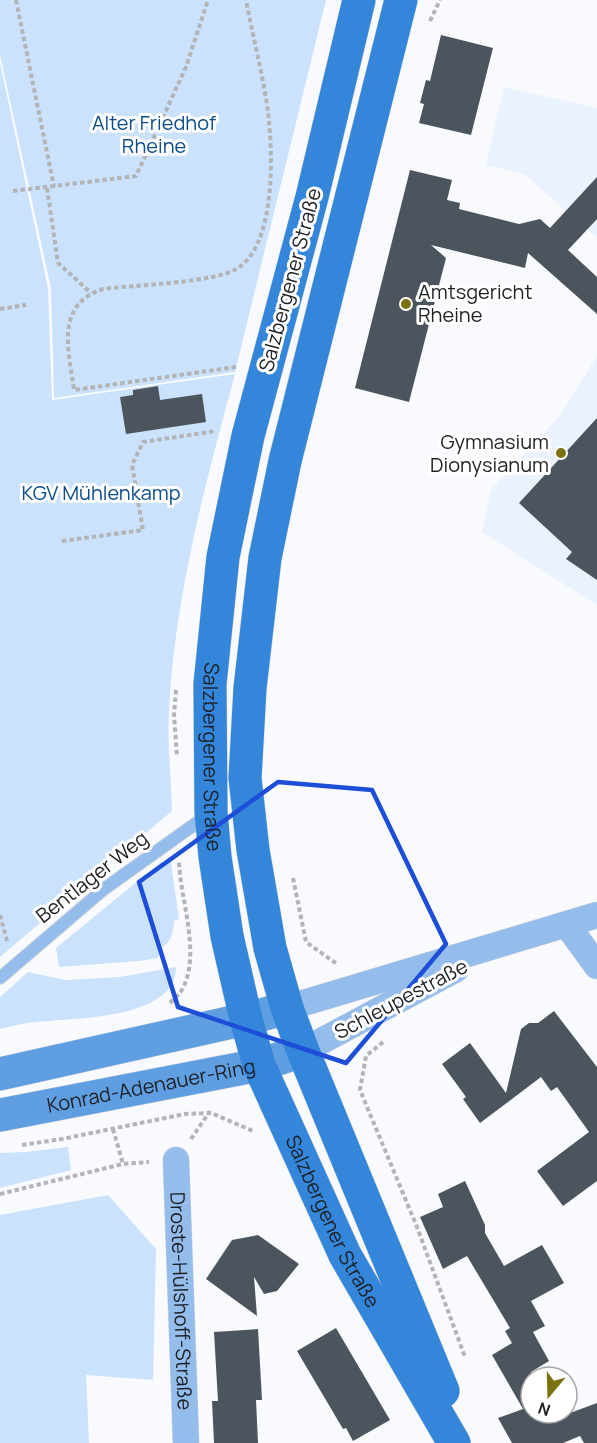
<svg xmlns="http://www.w3.org/2000/svg" width="597" height="1443" viewBox="0 0 597 1443" font-family="Manrope,sans-serif">
  <style>
    .built { fill: #e9f2fd }
    .green { fill: #cbe2fc }
    .building { fill: #4c555e }
    .lines { fill: none; stroke-linecap: round; stroke-linejoin: round }
    .lane-casing { stroke: #d5d7da; stroke-width: 14 }
    .street-casing { stroke: #d5d7da; stroke-width: 27 }
    .secondary-casing { stroke: #d5d7da; stroke-width: 34 }
    .primary-casing { stroke: #d5d7da; stroke-width: 34 }
    .path { stroke: #b2b4b7; stroke-width: 4; stroke-dasharray: 4.5 3; stroke-linecap: butt }
    .lane { stroke: #95bdec; stroke-width: 12 }
    .street { stroke: #95bdec; stroke-width: 26 }
    .secondary { stroke: #609ee2; stroke-width: 33 }
    .primary { stroke: #3486da; stroke-width: 33 }
    .marked { fill: none; stroke: #1d4ed8; stroke-width: 4.5; stroke-linejoin: round }
    .poi-dot { fill: #7c7111; stroke: #fff; stroke-width: 2 }
    .labels { text-anchor: middle; stroke-width: 6; stroke-linejoin: round; paint-order: stroke }
    .park-label { font-size: 20px; fill: #0b4c89; stroke: #fff }
    .street-label { font-size: 20px; fill: #1d2024; stroke: #fff }
    .poi-label { font-size: 20px; fill: #1d2024; stroke: #fff; text-anchor: start }
  </style>
  <rect width="100%" height="100%" fill="#f8fafd"/>
  <path class="built" d="M504,87l93,21v130l-73,-64 -38,-9z
    M597,356v249l-115,-73 9,-42 68,-73z"/>
  <path class="green" d="M0,0h326l-91,372 -181,26 -3,-110 -51,-233z
    M0,63l48,225 4,112 183,-26c-30,111 -60,221 -66,336 -2,33 2,67 3,101l-172,146z
    M161,862h10l8,57 -5,2c-1,13 -3,21 -14,28l-2,9 -19,3 -80,6 -3,-19z
    M176,967c0,53 -103,51 -140,55 -12,1 -24,4 -36,7v-32l28,-25 37,8 55,-3z
    M68,1147l3,23 -71,18v-35l25,-1z
    M108,1195l48,54 -3,131 -67,-5 3,68h-89v-228z"/>
  <path class="building" d="M441,35l52,13 -22,87 -52,-12 5,-19 -4,-1 6,-23 4,1z
    M410,170l42,10 -5,20 13,3 -1,6 60,15 21,-5 10,9 47,-51v42l-29,31 29,27v37l-69,-61 -3,15 -94,-23 15,13 -37,144 -54,-14z
    M158,386l2,14 42,-6 4,28 -80,12 -6,-37 13,-2v-5z
    M597,418v162l-31,-21 6,-7 -53,-49z
    M554,1011l43,56v114l-34,25 -26,-35 52,-39 -32,-45 -6,4 -10,-14 -61,46 -17,-24 3,-2 -24,-33 28,-21 36,50 15,-64 8,-6h9z
    M465,1181l20,44v8l19,33 38,-21 22,38 -33,18 14,25 -12,6 16,29 -18,11v41h39l27,-10v40h-13l-4,-7 -17,7h-51l-14,-25 25,-9 -31,-54 20,-12 -7,-12 5,-3 -43,-72 -24,13 -23,-52 23,-10 -5,-13z
    M258,1235l41,29 -22,27 -13,3 -10,-17 3,39 -51,-37 26,-39z
    M336,1328l54,92 -37,21 -7,-13 -3,1 -46,-78z
    M258,1329l4,71h-6l2,43h-44l-2,-42h6l-4,-69z"/>
  <g class="lines">
    <g class="lane-casing">
      <path id="lane" d="M0,978l104,-89 105,-75"/>
    </g>
    <g class="street-casing">
      <g id="street">
        <path d="M567,925l30,41"/>
        <path d="M287,1008l310,-93"/>
        <path d="M303,1051l153,-82"/>
        <path id="s1" d="M176,1160l10,283"/>
      </g>
    </g>
    <g class="secondary-casing">
      <g id="secondary">
        <path d="M0,1074l246,-55 41,-11"/>
        <path id="s2" d="M0,1115l259,-50 44,-14"/>
      </g>
    </g>
    <g class="primary-casing">
      <g id="primary">
        <path id="s3" d="M359,0l-47,197 -64,239 -25,121 -13,127 1,128 4,45 12,79 19,83 13,46 86,190 109,188"/>
        <path d="M401,0l-116,461 -20,97 -15,130 -5,90 8,72 17,98 17,60 16,43 140,340"/>
      </g>
    </g>
    <path class="path" d="M16,0l38,187
      M430,21l10,-21
      M47,188l11,75 33,30
      M13,191l123,-15 50,-109 22,-67
      M0,309l26,-4
      M236,367l-162,23c-5,-39 -20,-85 29,-101 30,-4 113,-6 135,-21 38,-25 35,-115 30,-156 -5,-37 -15,-75 -22,-112
      M62,541l81,-11 -11,-65 11,-23 73,-11
      M176,690l-2,25 3,42
      M293,878l13,64 31,22
      M0,915l8,29
      M170,1003c5,-5 10,-9 13,-15 18,-36 -3,-89 -4,-127
      M383,1042l-17,14 -6,34 57,137 48,130
      M113,1129l10,35
      M191,1139l19,-28
      M22,1145l40,-6 123,-25 26,-1 42,18
      M0,1194l123,-30 26,-2"/>
    <use href="#lane" class="lane"/>
    <use href="#street" class="street"/>
    <use href="#secondary" class="secondary"/>
    <use href="#primary" class="primary"/>
  </g>
  <path class="marked" d="M278,782l94,8 74,154 -100,119 -168,-56 -39,-125z"/>
  <g class="poi-dot">
    <circle cx="406" cy="304" r="6"/>
    <circle cx="561" cy="453" r="6"/>
  </g>
  <g class="labels">
    <g class="park-label">
      <text x="154" y="130">Alter Friedhof<tspan x="154" dy="23">Rheine</tspan></text>
      <text x="101" y="500">KGV Mühlenkamp</text>
    </g>
    <g class="street-label">
      <text transform="translate(290 280) rotate(-75)" y="7">Salzbergener Straße</text>
      <text dy="7" stroke="none"><textPath href="#s3" startOffset="774">Salzbergener Straße</textPath></text>
      <text transform="translate(92 877) rotate(-38)" y="7">Bentlager Weg</text>
      <text transform="translate(401 999) rotate(-28)" y="7">Schleupestraße</text>
      <text dy="7" stroke="none"><textPath href="#s2" startOffset="154">Konrad-Adenauer-Ring</textPath></text>
      <text dy="7" stroke="none"><textPath href="#s3" startOffset="1260">Salzbergener Straße</textPath></text>
      <text dy="7" stroke="none"><textPath href="#s1" startOffset="141">Droste-Hülshoff-Straße</textPath></text>
    </g>
    <g class="poi-label">
      <text x="418" y="299">Amtsgericht<tspan x="418" dy="23">Rheine</tspan></text>
      <text x="549" y="449" text-anchor="end">Gymnasium<tspan x="549" dy="23">Dionysianum</tspan></text>
    </g>
  </g>
  <g transform="translate(549 1395) rotate(199)"><circle r="28" fill="#ffffff" stroke="#a5a6a7" stroke-width="1.5"/>
  <path d="M0-4.5L10 22L0 15L-10 22Z" fill="#7c7111"/>
  <text y="-9" font-size="16" font-weight="bold" text-anchor="middle" fill="#1d2024">N</text>
  </g>
</svg>
